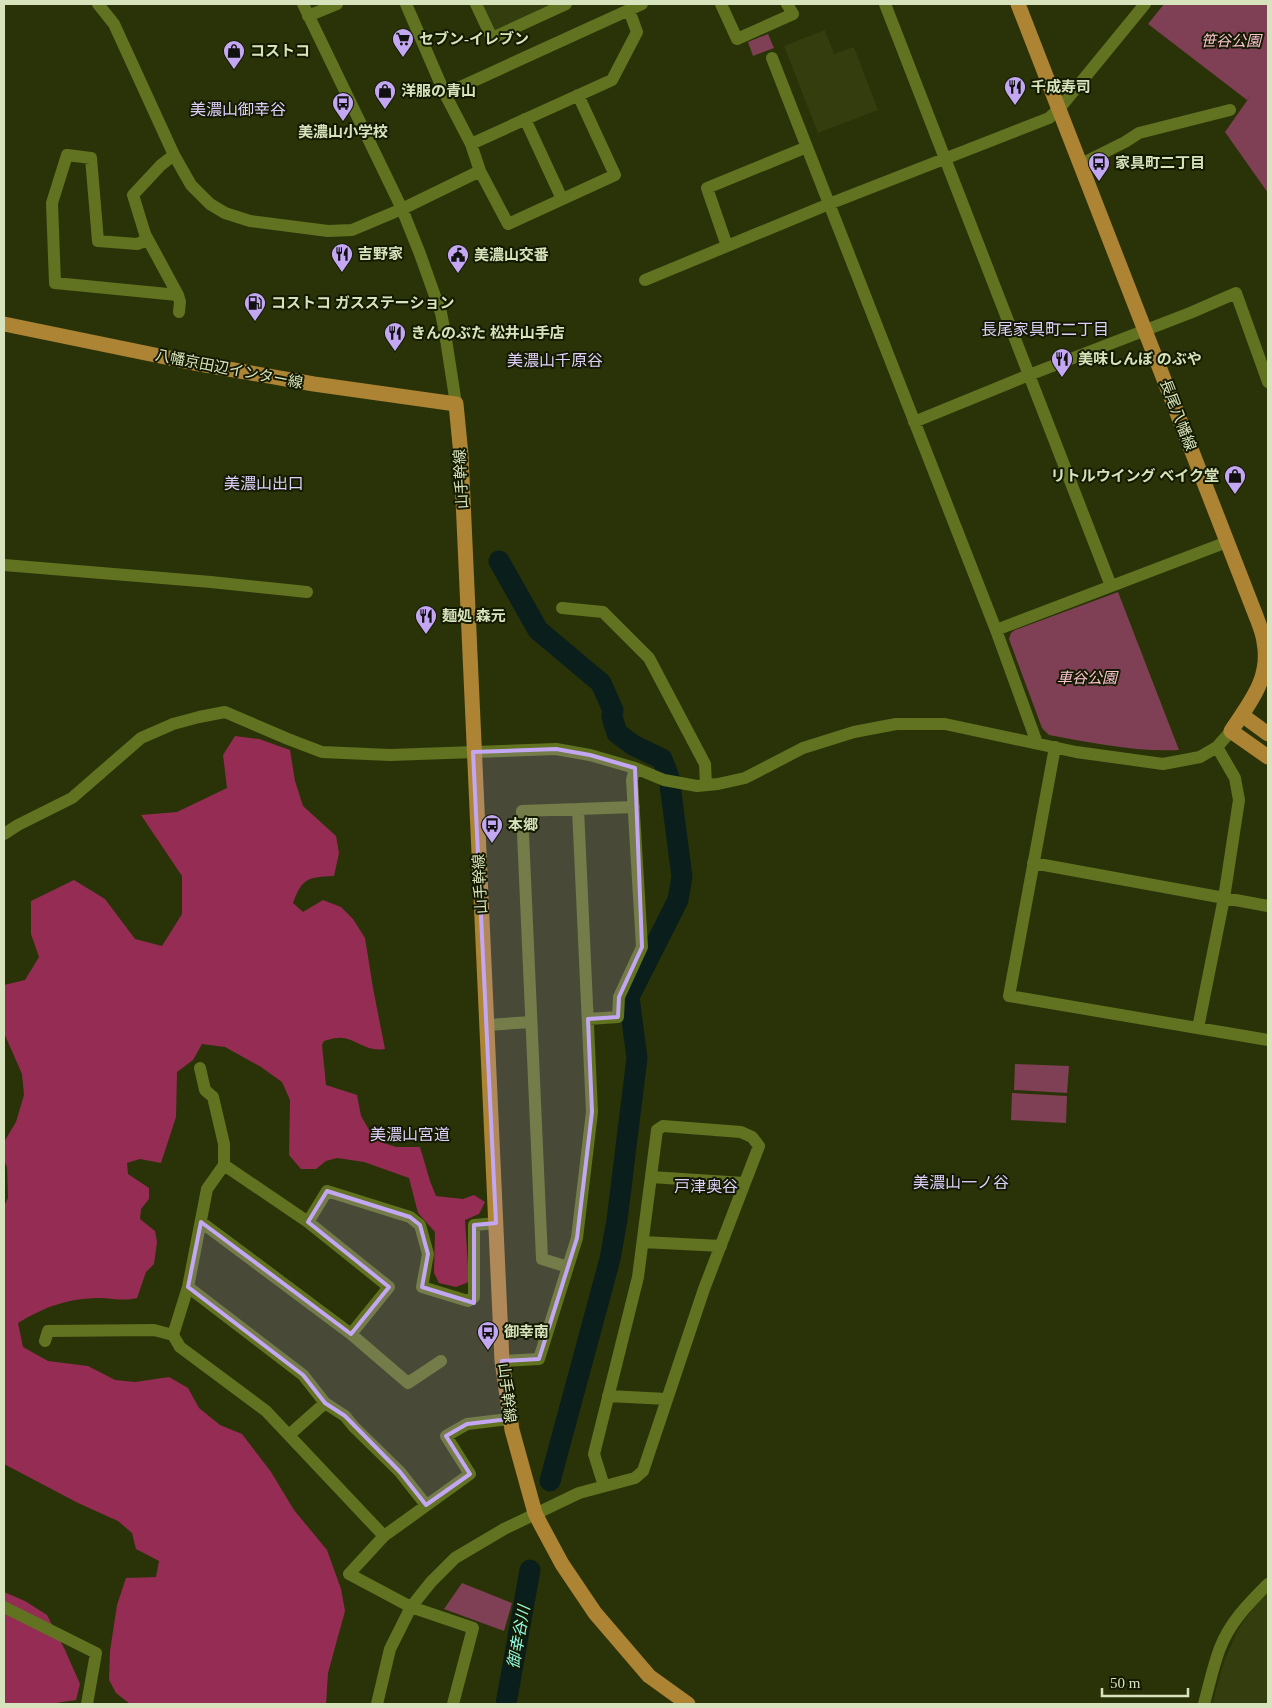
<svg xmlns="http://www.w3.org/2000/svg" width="1272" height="1708" viewBox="0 0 1272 1708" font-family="'Times New Roman','Noto Sans JP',serif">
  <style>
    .built { fill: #333d0d }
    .green { fill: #7f3f54 }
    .forest { fill: #942c54 }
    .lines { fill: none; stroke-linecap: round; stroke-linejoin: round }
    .river { stroke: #0a1f1c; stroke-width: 21 }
    .minor { stroke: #617221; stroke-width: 12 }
    .major { stroke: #ad8334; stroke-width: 15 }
    .marked { fill: #c3a7f2; fill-opacity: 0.2; stroke: #c3a7f2; stroke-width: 4; stroke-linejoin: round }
    .labels { text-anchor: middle; stroke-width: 4; stroke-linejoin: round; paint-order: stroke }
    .poi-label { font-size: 15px; font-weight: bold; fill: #d7e3bc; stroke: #141a00; text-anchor: start }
    .park-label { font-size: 15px; font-style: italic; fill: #fcc2d2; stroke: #141a00 }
    .street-label { font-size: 15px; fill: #d7e3bc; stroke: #141a00 }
    .neighbourhood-label { font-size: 16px; fill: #ded0fb; stroke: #141a00 }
    .water-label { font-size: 16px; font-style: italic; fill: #90fbe7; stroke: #141a00 }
  </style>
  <rect width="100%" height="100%" fill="#2a3308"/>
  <path class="built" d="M481,4h71l-59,27z
    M825,30l9,24 20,-7 24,63 -60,23 -34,-87z
    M1268,1592v112h-56l13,-45 13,-29 16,-24z"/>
  <path class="green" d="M1164,4h104v189l-43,-61 26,-37 -4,5 -99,-76z
    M768,34l6,14 -21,8 -5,-14z
    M1118,592l61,158c-44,2 -86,-7 -130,-15l-7,-7 -33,-89 2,-6 4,-3z
    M1015,1064l54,2 -2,27 -53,-3z
    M1012,1093l55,3 -1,27 -55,-3z
    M462,1583l50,20 -8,28 -60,-22z"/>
  <path class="forest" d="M235,736l24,3 31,11 5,31 8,25 33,30 3,17 -5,23c-26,1 -32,2 -41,27l10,9 20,-12 18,7 12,12 12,19 8,50 12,61c-20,4 -31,-13 -48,-11 -4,0 -9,2 -13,3l-2,4 4,40 31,10 4,21 14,24 21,7h24l10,34 6,15 27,3 11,-4 11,7 -6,12 -14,6 4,62 -13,5 -17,-4 -5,-10 1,-41 -17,-19 -9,-35 -45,-16 -27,-4 -11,3 -10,8h-15l-12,-14 1,-55 -8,-18 -21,-15 -36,-20 -23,-3 -9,16 -16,12 -1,45 -15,46 -21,-4 -13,4 1,11 21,14v11l-8,10 -1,10 15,12 2,11 -3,22 -8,8 -9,26c-12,3 -22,1 -35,0 -33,0 -56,8 -84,25l5,24 25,14 40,5 27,14 20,2 34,-5 19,11 11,20 21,17 22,9 29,38 23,38 33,40 14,39 4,22 -17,62 -2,31h-196l-14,-11 -7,-13 1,-29 7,-46 9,-27 30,-1 3,-16 -23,-12 -4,-16 -14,-12 -40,-18 -74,-39v-258l4,-8 -1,-31 -3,-7v-18l12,-20 8,-27 -2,-21 -18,-41v-48l21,-5 14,-23 -8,-23v-33l43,-21 31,19 30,40 27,7 20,-32v-38l-41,-61 36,-3 50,-24 -4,-33z
    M4,1592l21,9 22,14 18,35 15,34 -4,16 -20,3 -1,1h-51z"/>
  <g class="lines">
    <path class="river" d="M499,561l39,69 63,53 12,27 -1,7 5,16 16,12 29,14 7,18 13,100 -4,23 -49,97 8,61 -20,162 -7,39 -60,222
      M506,1704l24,-134"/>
    <path class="minor" d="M98,4l16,20 60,131 17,30 19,19 15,9 25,8 78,10 24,-1 50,-21 78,-38
      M303,4l99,205 18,45 21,59 4,20 11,71
      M406,4l39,90 26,50 9,27 28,53 107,-49 -37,-80
      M476,4l16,34 74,-34
      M721,4l16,35 56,-25 -6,-10
      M885,4l226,582
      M308,16l29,-12
      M772,58l224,572 41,113
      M445,94l197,-90
      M525,119l37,80
      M471,144l141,-64 25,-48 -8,-22
      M174,155l-13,10 -28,30 12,39 33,61 2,7 -1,10
      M1081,164l44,-22 14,-9 91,-23
      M148,240l-11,4 -39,-3 -7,-83 -24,-3 -15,48 3,80 123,12
      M727,246l-20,-58 100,-41
      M645,280l184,-76 220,-86 10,-9 86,-105
      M914,422l115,-47 161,-62 46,-20 32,89
      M4,565l207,17 96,10
      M562,608l41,4 46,46 56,106 1,21
      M996,630l231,-88
      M1055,747l-46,249 259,44
      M4,834l14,-9 54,-27 69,-60 32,-14 26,-7 26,-5 63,27 34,13 68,3 166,-6 34,6 45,13 29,12 33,6 21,-2 27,-6 58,-30 51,-16 42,-8h49l131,28 87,12 37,-7 17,-10 14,-16
      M1033,863l235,43
      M588,1019l30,-2 1,-20 23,-50 -10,-167 3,-12
      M488,1025l43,-3
      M1198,1028l26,-130 15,-98 -4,-22 -18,-31
      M224,1165l84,57 81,65 -38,47
      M651,1177l93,6
      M201,1222l150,112 57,49 33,-22
      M308,1222l19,-31 83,26 10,8 8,29 -6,33 46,14 6,-4v-72l22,-2
      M643,1242l78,4
      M568,1267l-26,-8 -20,-448 112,-4
      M188,1287l115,88 22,28 20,13 9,11 46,45 26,33
      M173,1335l7,12 86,64 118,125
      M45,1341l3,-10 106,-1 19,5 15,-48 19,-98 17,-24v-21l-11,-47 -8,-7 -5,-22
      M502,1361l37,-2 38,-121 15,-126 -14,-303
      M608,1396l59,3
      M289,1435l36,-32
      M4,1607l92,46 -9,51
      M377,1704l13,-55 21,-42 20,-25 24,-24 49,-29 75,-36 56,-15 8,-7 61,-182 55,-143 -7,-9 -11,-5 -78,-6 -6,4 -19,147 -44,177 10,32
      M453,1704l20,-76 -62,-21 -62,-33 35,-38 86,-62 -24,-38 21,-12 42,-5
      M1204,1704c5,-18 9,-38 16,-56 10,-26 29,-45 48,-64"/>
    <path class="major" d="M1018,4l238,612c3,8 7,17 8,26 7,36 -14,60 -33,89l37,26
      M4,324l190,39 120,21 142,20 5,51 41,906 10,69 23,83 6,12 21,39 33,49 54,63 39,28
      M1242,715l26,19"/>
  </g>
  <path class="marked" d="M556,749l34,6 45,13 7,179 -23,50 -1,20 -30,2 4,93 -15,126 -38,121 -37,2 7,58 -42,5 -21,12 24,38 -44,31 -26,-33 -55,-56 -20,-13 -22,-28 -115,-88 13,-65 150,112 38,-47 -81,-65 19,-31 83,26 10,8 8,29 -6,33 52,16v-78l22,-2 -23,-471z"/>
  <defs>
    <g id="supermarket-pin" transform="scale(1.125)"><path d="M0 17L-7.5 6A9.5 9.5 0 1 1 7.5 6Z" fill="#c3a7f2" stroke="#141a00"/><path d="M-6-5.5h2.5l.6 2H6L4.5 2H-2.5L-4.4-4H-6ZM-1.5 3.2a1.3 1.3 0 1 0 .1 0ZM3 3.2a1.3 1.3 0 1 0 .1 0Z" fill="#111"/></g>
    <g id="shop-pin" transform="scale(1.125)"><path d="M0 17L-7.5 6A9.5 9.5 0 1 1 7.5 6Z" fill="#c3a7f2" stroke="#141a00"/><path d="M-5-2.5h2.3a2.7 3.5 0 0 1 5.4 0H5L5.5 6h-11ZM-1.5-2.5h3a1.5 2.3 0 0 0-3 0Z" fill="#111"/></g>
    <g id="restaurant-pin" transform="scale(1.125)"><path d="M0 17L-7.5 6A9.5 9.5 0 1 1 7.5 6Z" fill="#c3a7f2" stroke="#141a00"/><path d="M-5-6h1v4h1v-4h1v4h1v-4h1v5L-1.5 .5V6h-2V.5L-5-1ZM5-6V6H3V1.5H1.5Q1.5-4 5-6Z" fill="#111"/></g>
    <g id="bus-pin" transform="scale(1.125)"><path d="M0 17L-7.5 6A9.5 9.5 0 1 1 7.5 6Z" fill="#c3a7f2" stroke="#141a00"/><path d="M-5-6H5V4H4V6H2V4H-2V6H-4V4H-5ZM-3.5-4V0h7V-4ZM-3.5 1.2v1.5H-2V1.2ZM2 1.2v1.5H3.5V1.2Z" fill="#111"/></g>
    <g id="civic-pin" transform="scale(1.125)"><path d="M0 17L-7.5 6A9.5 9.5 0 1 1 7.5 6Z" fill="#c3a7f2" stroke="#141a00"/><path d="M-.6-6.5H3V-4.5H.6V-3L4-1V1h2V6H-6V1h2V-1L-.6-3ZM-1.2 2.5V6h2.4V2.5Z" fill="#111"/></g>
    <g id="fuel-pin" transform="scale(1.125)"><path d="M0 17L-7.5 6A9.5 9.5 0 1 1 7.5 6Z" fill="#c3a7f2" stroke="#141a00"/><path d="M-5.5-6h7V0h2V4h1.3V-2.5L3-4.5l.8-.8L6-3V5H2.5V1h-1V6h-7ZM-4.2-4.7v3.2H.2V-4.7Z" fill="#111"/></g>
  </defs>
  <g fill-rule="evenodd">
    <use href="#supermarket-pin" x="403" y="39"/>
    <use href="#shop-pin" x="234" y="51"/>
    <use href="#restaurant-pin" x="1015" y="87"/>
    <use href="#shop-pin" x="385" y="91"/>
    <use href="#bus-pin" x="343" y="103"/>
    <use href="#bus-pin" x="1099" y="163"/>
    <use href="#restaurant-pin" x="342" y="254"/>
    <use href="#civic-pin" x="458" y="255"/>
    <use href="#fuel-pin" x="255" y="303"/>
    <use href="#restaurant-pin" x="395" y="333"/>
    <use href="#restaurant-pin" x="1062" y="359"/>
    <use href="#shop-pin" x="1235" y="476"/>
    <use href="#restaurant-pin" x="426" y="616"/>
    <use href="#bus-pin" x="492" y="825"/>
    <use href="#bus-pin" x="488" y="1332"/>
  </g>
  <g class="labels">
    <g class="poi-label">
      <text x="419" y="44">セブン-イレブン</text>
      <text x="250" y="56">コストコ</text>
      <text x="1031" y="92">千成寿司</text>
      <text x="401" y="96">洋服の青山</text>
      <text x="343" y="137" text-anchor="middle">美濃山小学校</text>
      <text x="1115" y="168">家具町二丁目</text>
      <text x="358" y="259">吉野家</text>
      <text x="474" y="260">美濃山交番</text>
      <text x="271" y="308">コストコ ガスステーション</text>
      <text x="411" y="338">きんのぶた 松井山手店</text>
      <text x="1078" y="364">美味しんぼ のぶや</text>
      <text x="1219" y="481" text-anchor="end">リトルウイング ベイク堂</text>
      <text x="442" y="621">麺処 森元</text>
      <text x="508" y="830">本郷</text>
      <text x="504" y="1337">御幸南</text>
    </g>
    <g class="park-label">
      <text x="1231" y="46">笹谷公園</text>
      <text x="1087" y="683">車谷公園</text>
    </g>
    <g class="street-label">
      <text transform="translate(229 369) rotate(11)" y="5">八幡京田辺インター線</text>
      <text transform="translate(1178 415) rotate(69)" y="5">長尾八幡線</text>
      <text transform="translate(461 479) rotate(-93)" y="5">山手幹線</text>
      <text transform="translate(480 884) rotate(-93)" y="5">山手幹線</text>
      <text transform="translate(507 1393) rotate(83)" y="5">山手幹線</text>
    </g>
    <g class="neighbourhood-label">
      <text x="238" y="115">美濃山御幸谷</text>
      <text x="1045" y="335">長尾家具町二丁目</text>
      <text x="555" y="366">美濃山千原谷</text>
      <text x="264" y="489">美濃山出口</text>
      <text x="410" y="1140">美濃山宮道</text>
      <text x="961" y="1188">美濃山一ノ谷</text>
      <text x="706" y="1192">戸津奥谷</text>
    </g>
    <g class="water-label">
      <text transform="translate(518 1637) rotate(-80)" y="6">御幸谷川</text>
    </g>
  </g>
  <rect width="1272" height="1708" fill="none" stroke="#d7e3bc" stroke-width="10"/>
  <path d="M1102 1688v8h86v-8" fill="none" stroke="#d7e3bc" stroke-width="2.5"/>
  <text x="1110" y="1688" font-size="15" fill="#d7e3bc" stroke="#141a00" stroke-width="4" paint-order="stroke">50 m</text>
</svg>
